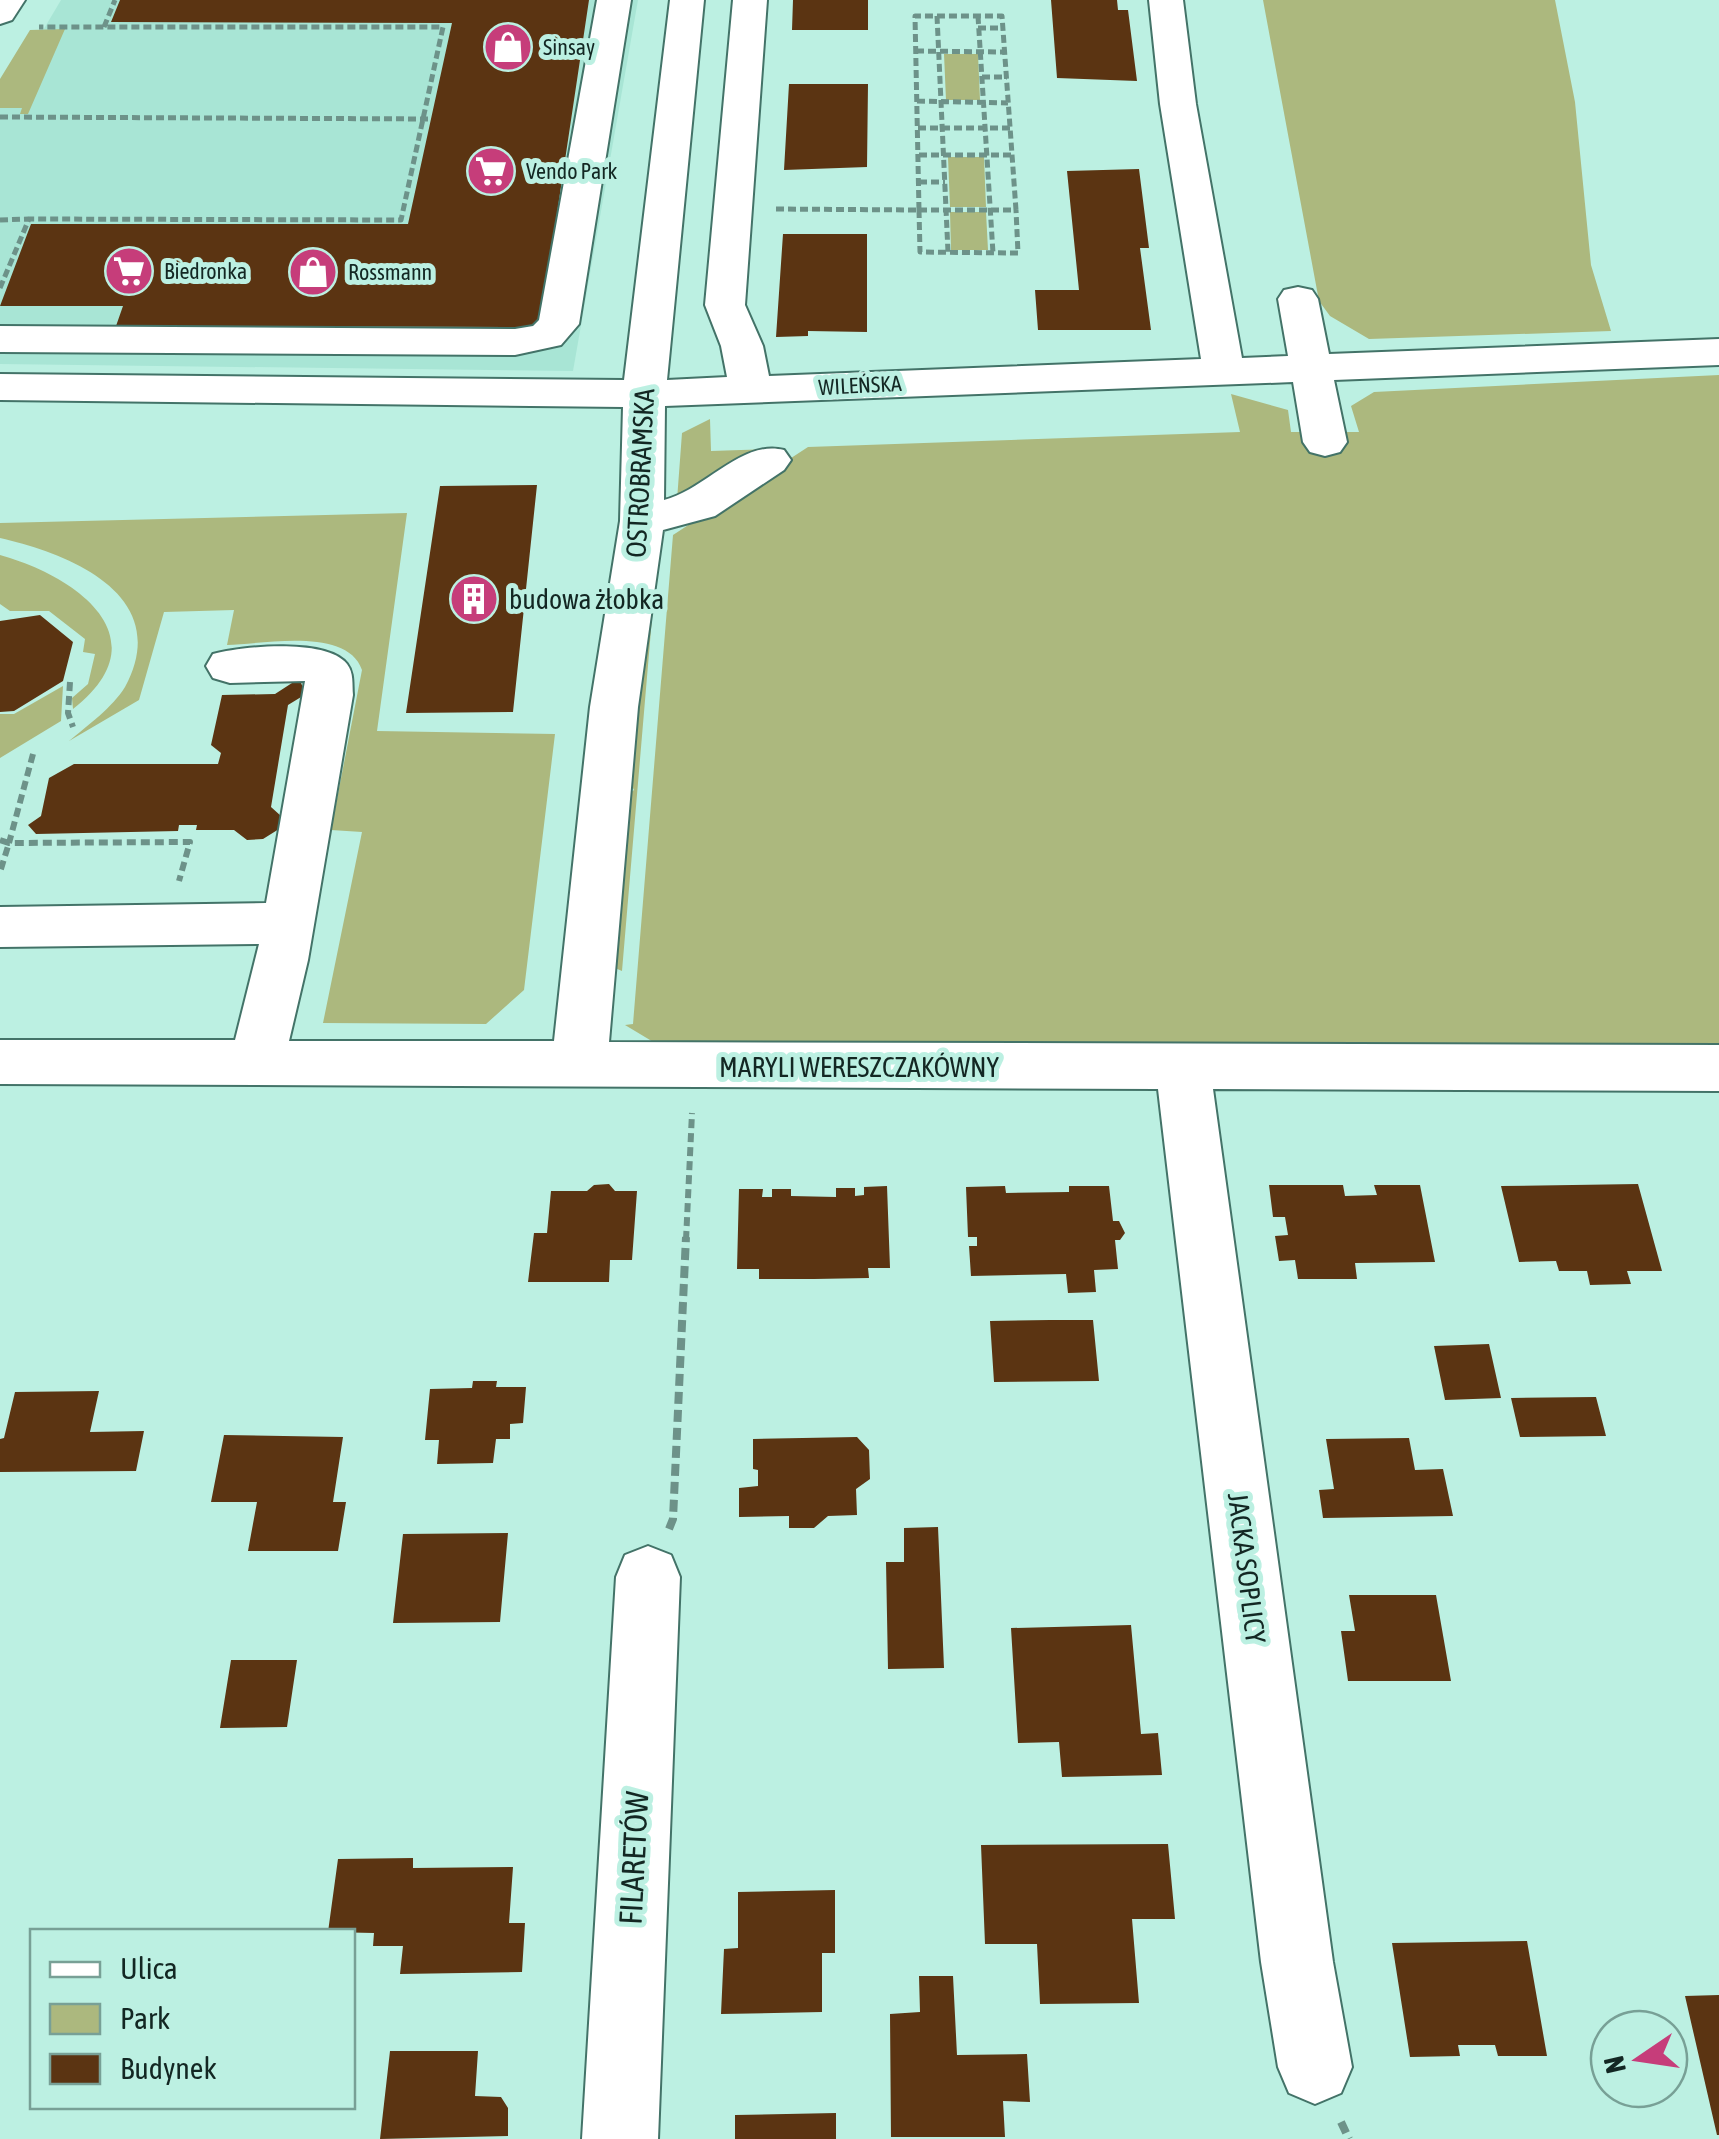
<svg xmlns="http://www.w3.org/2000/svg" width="1719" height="2139" viewBox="0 0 1719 2139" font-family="'Asap Condensed',sans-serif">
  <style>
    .built { fill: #a8e5d5 }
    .green { fill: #acb87e }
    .building { fill: #5b3412 }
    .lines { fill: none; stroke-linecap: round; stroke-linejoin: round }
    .minor-casing { stroke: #437368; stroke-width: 4 }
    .major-casing { stroke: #437368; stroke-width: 4 }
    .path-far2 { stroke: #6d9289; stroke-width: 5; stroke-dasharray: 8 4; stroke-linecap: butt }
    .path-far1 { stroke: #6d9289; stroke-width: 6; stroke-dasharray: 9 5; stroke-linecap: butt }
    .path { stroke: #6d9289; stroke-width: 8; stroke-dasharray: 12 6; stroke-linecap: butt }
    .minor { fill: #fff; fill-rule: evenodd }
    .major { fill: #fff; fill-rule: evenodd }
    .labels { text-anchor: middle; stroke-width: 10; stroke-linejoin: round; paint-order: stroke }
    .far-poi-label { font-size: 22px; fill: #132723; stroke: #bcf0e2; text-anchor: start }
    .far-street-label { font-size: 22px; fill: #132723; stroke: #bcf0e2 }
    .street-label { font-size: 28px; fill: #132723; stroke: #bcf0e2 }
    .poi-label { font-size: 28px; fill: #132723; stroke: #bcf0e2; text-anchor: start }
    .near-street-label { font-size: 32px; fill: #132723; stroke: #bcf0e2 }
  </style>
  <rect width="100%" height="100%" fill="#bcf0e2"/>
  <path class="built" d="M61,0h577l-65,371 -573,-7v-261z"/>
  <path class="green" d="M1263,0h292l20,102 16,163 20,66 -242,8 -39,-23 -11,-15z
    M65,29l-37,85h-8l2,-6h-22v-29l30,-49z
    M944,54h34l2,46h-34z
    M948,157h36l2,50h-36z
    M950,212h36l2,38h-37z
    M1719,375v670l-1014,3 -50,-5 -30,-18 8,-1 40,-489 135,-88 432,-15 -9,-38 57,16 3,22h68l-8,-26 23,-14z
    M710,419l1,32 58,-2 -92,51 5,-67z
    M407,513l-30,218 178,3 -31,256 -38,34 -163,-1 39,-191 -31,-2 31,-160c-15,-43 -97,-26 -135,-25l7,-35 -70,2 -25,88 -70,41c18,-15 44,-34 56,-54 49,-91 -54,-133 -125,-149v-15z
    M659,536l-37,435 -7,-3 15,-175 4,-3 -3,-6 17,-189z
    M0,555c76,21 164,83 73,154l-1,-11 16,-14 7,-30 -12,-2 2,-13 -36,-28h-39l-10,-7z
    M63,686l-2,35 -61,37v-44h14z"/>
  <path class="building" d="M120,0h469l-49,327 -424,-1 7,-20h-123l31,-82h377l44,-201 -341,-1z
    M793,0h75v30h-76z
    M1051,0h66l1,10h10l9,71 -80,-3z
    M789,84h79l-1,83 -83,3z
    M1139,169l10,79h-9l11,82h-113l-3,-40h44l-12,-119z
    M783,234h84v98l-59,-1v5l-32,1z
    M537,485l-24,227 -107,1 34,-227z
    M40,615l33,27 -10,39 -49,30 -14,1v-91z
    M292,683h9l5,11 -18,11 -17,102 10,9 -2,13 -16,10 -16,1 -13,-10h-38l1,-5h-18l-1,6 -142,3 -8,-9 13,-9 8,-38 25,-14h144l3,-11 -10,-8 11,-50 53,-1z
    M609,1184l6,7h22l-5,69h-22l-1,22h-81l6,-49h13l4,-42h36l7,-6z
    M1638,1184l24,87h-35l4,13 -41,1 -3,-14h-28l-3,-10 -37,1 -18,-76z
    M1269,1185h74l2,11 32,-1 -3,-10h46l15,77 -80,1 2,16h-59l-3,-19 -16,1 -4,-25 13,-1 -3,-18h-12z
    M887,1186l3,82h-22l1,10 -55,1h-55v-10h-22l2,-80h24l-1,8h10v-8h19v7l45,1v-9h19v8l9,-1v-8z
    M1005,1186l1,7 63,-1v-6h40l4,35h6l6,12 -5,7h-5l3,29 -24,1 2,22 -28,1 -2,-19 -95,2 -2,-30h8v-9h-9l-2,-50z
    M1050,1320h43l6,61 -105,1 -4,-61z
    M1489,1344l12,54 -56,2 -11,-54z
    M473,1381h24l-1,6h30l-3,36 -13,1v15h-14l-3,24 -56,1 2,-24h-14l5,-51 42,-1z
    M99,1391l-9,41 54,-1 -8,40 -136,1v-33l4,-1 11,-46z
    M1596,1397l10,39 -86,1 -9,-39z
    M224,1435l119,2 -10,65h13l-8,49h-90l9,-49h-46z
    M857,1437l12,13 1,29 -14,10 1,26 -29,1 -14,12h-25v-12l-50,1v-29l19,-2v-16l-5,-1v-30z
    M1409,1438l6,32 28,-1 10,47 -130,2 -4,-28 15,-1 -8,-50z
    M938,1527l6,141 -56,1 -2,-107h18v-34z
    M508,1533l-8,89 -107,1 10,-89z
    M1349,1595h87l15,86h-103l-7,-50h14z
    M1131,1625l10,109 17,-1 4,42 -100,2 -3,-35 -41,1 -7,-115z
    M231,1660h66l-10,67 -67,1z
    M1168,1844l7,75h-43l7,84 -99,1 -3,-60h-52l-4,-99z
    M413,1858v10l100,-1 -4,56h16l-3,49 -122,2 3,-28h-30l1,-13 -46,-1 10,-73z
    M835,1890v63h-13v59l-101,2 3,-65 14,-1v-56z
    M1527,1941l20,115h-49l-3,-11h-37l2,11 -50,1 -18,-114z
    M919,1976h34l4,79 70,-1 3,48 -27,-1 2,36h-114l-1,-123 30,-2z
    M1719,1995v140h-2l-32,-139z
    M390,2051h88l-3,45 26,1 7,11v28l-128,3z
    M836,2113v26h-101v-24z"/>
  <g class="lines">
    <g class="minor-casing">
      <path id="minor" d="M597,0h34l-52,324 -18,21 -46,10 -515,-3v-26l515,3 18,-3 6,-6z
        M670,0h34l-37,380 60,-3 -6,-31 -16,-41 28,-305h34l-22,305 18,41 6,30 432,-17 -41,-255 -11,-104h34l13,104 46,254 46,-2 -10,-57 6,-9 14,-3 14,3 6,9 11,55 390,-15v26l-385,15 13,62 -7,10 -15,4 -15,-4 -7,-10 -10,-60 -628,24 -1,94c41,-10 78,-61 120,-50l7,10 -7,10 -69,46 -52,14 -25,177 -29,335 1110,3v46l-506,-2 120,873 19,105 -11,26 -26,11 -26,-11 -11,-26 -17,-105 -103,-873 -1158,-5v-44h235l24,-96 -259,3v-40l266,-4 39,-222 -75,2 -17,-5 -7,-12 7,-12c29,-8 114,-16 134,10 7,9 5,20 6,31l-45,265 -19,81h265l36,-334 30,-186 3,-114 -623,-7v-26l624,6z
        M648,1546l23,9 9,22 -22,562h-76l34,-562 9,-22z"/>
    </g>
    <g class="major-casing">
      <path id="major" d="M0,0h25l-13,20 -12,4z"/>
    </g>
    <path class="path-far2" d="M937,16l11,236
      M978,16l15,237
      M104,27l11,-27
      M978,28h25
      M916,51l89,1
      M982,77h25
      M917,101l91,2
      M0,117l431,2
      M918,128h92
      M919,155h93
      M919,182h26
      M776,209l143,1
      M919,210h97
      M919,210l1,42 98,1 -2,-43
      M919,210l-4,-194h87l14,194
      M0,220l29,-1
      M0,288l29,-69 372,1 42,-193h-404"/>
    <path class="path-far1" d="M70,682l-2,31 5,14
      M33,754l-24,89 181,-1 -11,39
      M0,840l9,3 -9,29
      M686,1240l6,-127"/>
    <path class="path" d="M669,1529l4,-10 13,-282
      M1341,2122l8,17"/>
    <use href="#minor" class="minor"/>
    <use href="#major" class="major"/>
  </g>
  <defs>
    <g id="shop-disc" transform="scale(2.5)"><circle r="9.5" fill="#c63d7a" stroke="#bcf0e2"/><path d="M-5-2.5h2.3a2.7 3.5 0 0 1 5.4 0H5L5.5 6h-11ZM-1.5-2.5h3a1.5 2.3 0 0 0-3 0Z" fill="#fff"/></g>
    <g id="supermarket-disc" transform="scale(2.5)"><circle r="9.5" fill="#c63d7a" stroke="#bcf0e2"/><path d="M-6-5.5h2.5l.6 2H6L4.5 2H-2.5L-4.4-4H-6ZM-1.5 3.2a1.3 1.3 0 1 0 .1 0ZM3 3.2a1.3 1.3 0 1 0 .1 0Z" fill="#fff"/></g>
    <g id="building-disc" transform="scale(2.5)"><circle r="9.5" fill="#c63d7a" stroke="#bcf0e2"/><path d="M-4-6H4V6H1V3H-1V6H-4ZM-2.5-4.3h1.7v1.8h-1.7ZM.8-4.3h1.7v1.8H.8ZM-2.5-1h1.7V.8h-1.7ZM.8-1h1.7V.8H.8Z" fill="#fff"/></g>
  </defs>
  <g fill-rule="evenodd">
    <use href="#shop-disc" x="508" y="47"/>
    <use href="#supermarket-disc" x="491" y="171"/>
    <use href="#supermarket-disc" x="129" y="271"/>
    <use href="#shop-disc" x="313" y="272"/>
    <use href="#building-disc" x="474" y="599"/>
  </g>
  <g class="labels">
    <g class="far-poi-label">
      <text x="543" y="55">Sinsay</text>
      <text x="526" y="179">Vendo Park</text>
      <text x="164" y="279">Biedronka</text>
      <text x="348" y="280">Rossmann</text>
    </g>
    <g class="far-street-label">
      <text transform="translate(860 385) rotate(-3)" y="8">WILEŃSKA</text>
    </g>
    <g class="street-label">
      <text transform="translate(640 473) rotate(-87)" y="10">OSTROBRAMSKA</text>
      <text x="859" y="1077">MARYLI WERESZCZAKÓWNY</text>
      <text transform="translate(1247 1568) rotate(83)" y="10">JACKA SOPLICY</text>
    </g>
    <g class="poi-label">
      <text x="509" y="609">budowa żłobka</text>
    </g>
    <g class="near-street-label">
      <text transform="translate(634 1858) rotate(-87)" y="11">FILARETÓW</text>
    </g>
  </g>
  <rect x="30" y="1929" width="325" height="180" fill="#bcf0e2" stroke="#78a096" stroke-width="2.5"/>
  <rect x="50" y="1962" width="50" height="15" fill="#ffffff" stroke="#78a096" stroke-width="2.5"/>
  <text x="120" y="1979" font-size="30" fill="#132723">Ulica</text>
  <rect x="50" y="2004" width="50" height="30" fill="#acb87e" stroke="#78a096" stroke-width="2.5"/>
  <text x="120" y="2029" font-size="30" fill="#132723">Park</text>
  <rect x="50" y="2054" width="50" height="30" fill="#5b3412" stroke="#78a096" stroke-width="2.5"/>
  <text x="120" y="2079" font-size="30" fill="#132723">Budynek</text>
  <g transform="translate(1639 2059) rotate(257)"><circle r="48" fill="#bcf0e2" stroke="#78a096" stroke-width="2.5"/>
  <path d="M0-8L18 38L0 25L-18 38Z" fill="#c63d7a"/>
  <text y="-15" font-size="28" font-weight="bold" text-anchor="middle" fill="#132723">N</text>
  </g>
</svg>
